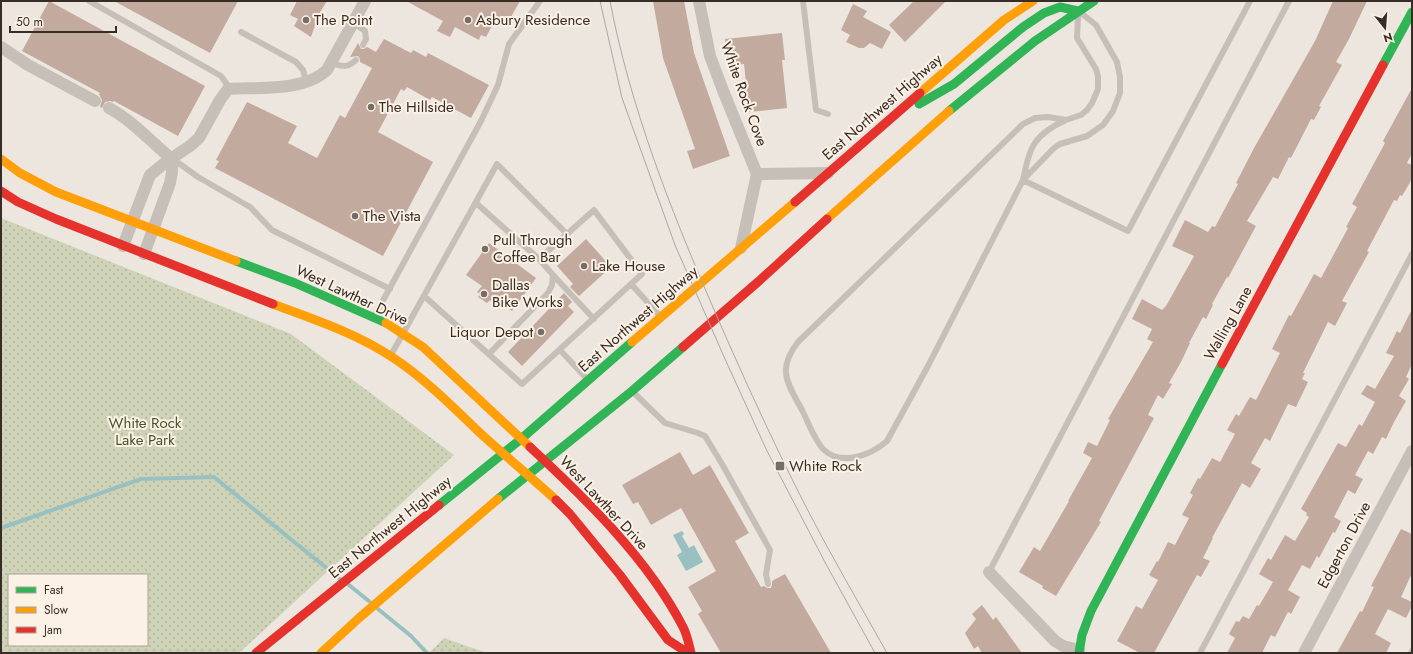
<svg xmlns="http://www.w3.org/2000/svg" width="1413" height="654" viewBox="0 0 1413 654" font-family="Jost,sans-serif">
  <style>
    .park { fill: url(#park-dots); fill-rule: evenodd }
    .water { fill: #99c0c0 }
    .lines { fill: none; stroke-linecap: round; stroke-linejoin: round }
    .stream { stroke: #99c0c0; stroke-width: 4 }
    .building { fill: #c2aa9f }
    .lane { stroke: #c6bfb8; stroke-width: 6 }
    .street { stroke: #c6bfb8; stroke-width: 12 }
    .fast { stroke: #30b455; stroke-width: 9 }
    .slow { stroke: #ff9f0a; stroke-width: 9 }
    .jam { stroke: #e5322d; stroke-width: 9 }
    .tram { stroke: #ada7a3; stroke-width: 1 }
    .poi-dot { fill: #776d67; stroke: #fbf1e5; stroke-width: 1.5 }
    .labels { text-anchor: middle; stroke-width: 4; stroke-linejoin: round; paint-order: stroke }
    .poi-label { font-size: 15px; fill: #372c26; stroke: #fbf1e5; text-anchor: start }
    .street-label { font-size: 15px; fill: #372c26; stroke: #fbf1e5 }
    .park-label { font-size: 15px; fill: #455728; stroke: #fbf1e5 }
  </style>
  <defs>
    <pattern id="park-dots" width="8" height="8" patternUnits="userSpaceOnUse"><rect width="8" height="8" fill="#ced3b8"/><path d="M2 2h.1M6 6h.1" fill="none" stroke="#b2b59e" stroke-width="1.8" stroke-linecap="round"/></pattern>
  </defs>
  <rect width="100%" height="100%" fill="#ede6df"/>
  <path class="park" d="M1,218l290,116 163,121 -215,198h-238zM9,575h138v70h-138z
    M444,638l43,15h-58z"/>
  <path class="water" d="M682,531l2,3 -2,2 7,12 5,-3 9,17 -17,9 -9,-16 5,-3 -9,-17z"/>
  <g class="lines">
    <path class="stream" d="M1,528l140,-49 73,-2 126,102
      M349,585l21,17
      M378,609l33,27 16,17"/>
  </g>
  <path class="building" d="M49,1l156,85 -27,50 -64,-35 -1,1 -3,-1 -5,1 -3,6 -2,-1 2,-7 -3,-6 1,-1 -78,-42z
    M114,1h124l-28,52z
    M297,1h30l-8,13 -8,23 -17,-11 4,-7 -8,-4z
    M406,1h114l-13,23 -11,-6 -10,19 -5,-2 -2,5 -24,-13 -5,10 -13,-6 6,-10z
    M653,1h31l10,52 36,103 -37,13 -6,-18 8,-2 -32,-91z
    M914,1h32l-41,41 -16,-17z
    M1333,1h34l-18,38 -13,23 6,3 -23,41 2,1 -7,13 -3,-1 -20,39 -2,-1 -11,22 -5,-2 -26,44 9,5 -28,52 -1,-1 -15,27 1,1 -7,14 -3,-2 -14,26h1l-9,19 -12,21 3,1 -9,15 -5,-4 -10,20 6,3 -55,103 2,1 -45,74 -14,-8 1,-2 -24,-14 15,-25 6,4 29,-50h-1l24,-43 -9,-5 5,-11 9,4 13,-26 -2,-1 45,-77 -6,-3 5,-10 -20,-10 10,-20 20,11 4,-4 28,-50 -22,-10 13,-26 23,12 4,-6 3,1 23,-43 -2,-1 18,-35 61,-107z
    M853,4l14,7 -4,6 28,15 -9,17 -12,-6 -6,5h-5l-13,-6 4,-7 -9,-5z
    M782,33l3,27h-3l5,48 -38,4 -5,-48 -16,2 -3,-27z
    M384,39l27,14 2,-3 13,7 2,-4 61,32 -18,33 -39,-21 -2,3 -23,-13 -3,4 -3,-2 -23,43 55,30 -50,94 -168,-88 4,-7 -3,-1 31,-58 50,24 -9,17 29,15 23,-43 5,3 27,-50 -12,-6v-3l-2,-3 -8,1 8,-14 3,6h3l3,-2 9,5z
    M1412,88v65l-5,10 5,2v14l-10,17 -2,-1 -3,6 -3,-1 -27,51 2,1 -27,49 5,2 -12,23 -7,-4 -25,51h2l-3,6 6,3 -12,25 -8,-3 -18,37 -5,-3 -14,25 10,6 -11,19 -8,-5 -30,55h1l-10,20 7,3 -9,16 -4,-2 -43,78h-14l-23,-12 19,-35 6,3 16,-29 -9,-5 8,-14 1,1 10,-20 7,3 14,-27 -7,-3 11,-20 -3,-2 8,-15 2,1 12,-21 8,4 15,-28 -8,-4 9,-16 3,2 11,-19 6,3 24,-47 -8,-4 17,-34 2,1 23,-42 7,4 27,-50 -2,-1 11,-20 -5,-3 33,-61 -2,-2z
    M586,239l25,28 -32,29 -9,-9 3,-3 -16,-18z
    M489,243l47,35 -24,33 -17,-12 -3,4 -2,-3 -3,3 -9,-6 2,-3 -3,-2 5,-6 -16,-11z
    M564,293l8,9 -4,4 6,6 -52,54 -14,-14z
    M1412,309v55l-6,13 3,2 -10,17 7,5 -12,21 -8,17 -4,-2 -9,17 -5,-3 -13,24 8,4 -8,15 -7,-4 -14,27 7,4 -6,12 -2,-1 -14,26 -2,-2 -7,13 -8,-4 -14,25 12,7 -9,17 -3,-2 -13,25 -4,-2 -9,18h-35l8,-15 -6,-4 7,-13 3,1 4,-6 6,3 8,-14 2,1 14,-24 -14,-8 9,-16 3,2 14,-25 10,6 14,-24 -3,-2 1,-2 -6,-4 37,-66 8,4 13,-23 3,2 13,-24 -14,-8 6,-9 8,4 19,-33 -8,-3 11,-22 3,2z
    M680,452l13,23 17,-10 39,68 -14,8 26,46 3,-1 3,2h4l1,-3v-4l13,-7 46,79h-110l-23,-39 4,-3 -14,-24 28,-16 -35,-63 -30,17 -13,-23 -5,2 -11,-19z
    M1401,529l11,5v39l-11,24 11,5v4l-6,12 -18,-9 -13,25 16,9 -5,10h-49l23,-42 2,1 12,-25 -3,-1z
    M982,605l11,15 3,-3 26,36h-40l-4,-7 -4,3 -9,-16 11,-14 -4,-5z"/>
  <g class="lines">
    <path class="lane" d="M89,1l132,75 5,7 2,6
      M803,1l13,109 12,4
      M354,23l11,8 1,8 -3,6
      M241,32l55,30 7,8 3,11
      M331,63c12,3 15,6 25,-3
      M1066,120c-33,15 -36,27 -43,60l-95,186 -41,75c-16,14 -46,26 -64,8 -9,-10 -14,-25 -20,-37 -6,-12 -16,-26 -17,-39 -1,-12 5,-22 12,-31l225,-218 12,-6 13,-1 18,3 15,-5 6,-5 5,-7 6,-14v-13l-2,-7 -19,-31 1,-21
      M173,159l25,18 52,30 22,23 118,59
      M1023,180l105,51 122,-230
      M1023,180l31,-32 6,-4 27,-8 16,-11 10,-14 7,-18v-16l-3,-15 -21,-37 -15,-12
      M476,203l63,56 14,16 -1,10 -4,8 -59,61
      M539,259l55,-49 48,64 -11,10 29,32
      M553,275l41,44
      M424,296l98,88 109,-100
      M374,317l107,-196 17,-36 11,-41 31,-43
      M560,350l27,29
      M391,355l106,-191 70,70
      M633,392l32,31 33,10 7,3 17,28 48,86 -4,24 2,10
      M989,572l300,-571
      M1200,653l212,-399
      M1411,653l1,-2"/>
    <path class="street" d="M699,1l11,55 14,37 33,81 -16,74
      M1,47l27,18 67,36
      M109,108c24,13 42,34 63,51v13l-2,11 -26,71
      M757,174l71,-1
      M123,246l27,-71 16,-13 24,-16 9,-8 21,-38 8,-11c30,-2 76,3 99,-19l38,-69
      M989,572l66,69 8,5 16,4
      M1304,653l108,-202"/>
    <path class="fast" d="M1383,65l29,-53
      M919,104l35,-20 69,-57 21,-14 16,-6 18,4
      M949,111l86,-70 59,-40
      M236,261l59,22 91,40
      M498,499l134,-108 51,-44
      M439,505l82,-66 111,-97
      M1079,653l3,-18 9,-24 131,-247"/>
    <path class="slow" d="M920,93l84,-73 29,-19
      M1,159l19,14 36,19 180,69
      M827,219l122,-108
      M273,304c40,15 83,29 119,53 32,21 59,48 87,75 25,23 52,45 77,68
      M386,323l37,24 107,100
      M632,342l163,-140
      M321,653l38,-35 139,-119"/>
    <path class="jam" d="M1,191l17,11 38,17 217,85
      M795,202l125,-109
      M683,347l76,-66 68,-62
      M1222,364l161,-299
      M530,447c55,51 118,112 153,180 4,7 6,18 8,26
      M556,500l14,14 50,61 48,65 20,13
      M256,653l183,-148"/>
    <path class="tram" d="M600,1l22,97 53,147 50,114 42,92 60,115 48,87
      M610,1c20,105 60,207 102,304 29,67 59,133 92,198 26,51 55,100 83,150"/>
  </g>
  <g class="poi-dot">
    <circle cx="306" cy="20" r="4"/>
    <circle cx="468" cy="20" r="4"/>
    <circle cx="371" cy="107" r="4"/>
    <circle cx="355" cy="216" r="4"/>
    <circle cx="485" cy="249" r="4"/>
    <circle cx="584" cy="266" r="4"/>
    <circle cx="484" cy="294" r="4"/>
    <circle cx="541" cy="332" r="4"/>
    <rect x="775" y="461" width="10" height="10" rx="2"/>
  </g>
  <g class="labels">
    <g class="poi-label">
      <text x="314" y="25">The Point</text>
      <text x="476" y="25">Asbury Residence</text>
      <text x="379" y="112">The Hillside</text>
      <text x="363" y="221">The Vista</text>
      <text x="493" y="245">Pull Through<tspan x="493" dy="17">Coffee Bar</tspan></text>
      <text x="592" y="271">Lake House</text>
      <text x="492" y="290">Dallas<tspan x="492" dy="17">Bike Works</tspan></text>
      <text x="533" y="337" text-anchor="end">Liquor Depot</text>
      <text x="789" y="471">White Rock</text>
    </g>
    <g class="street-label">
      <text transform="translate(744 94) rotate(70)" y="5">White Rock Cove</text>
      <text transform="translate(882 107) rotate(-41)" y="5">East Northwest Highway</text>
      <text transform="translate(352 295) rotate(25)" y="5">West Lawther Drive</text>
      <text transform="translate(638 319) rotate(-41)" y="5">East Northwest Highway</text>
      <text transform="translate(1228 323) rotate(-61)" y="5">Walling Lane</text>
      <text transform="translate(604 503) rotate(47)" y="5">West Lawther Drive</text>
      <text transform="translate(390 527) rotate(-39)" y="5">East Northwest Highway</text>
      <text transform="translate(1344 545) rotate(-62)" y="5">Edgerton Drive</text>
    </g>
    <g class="park-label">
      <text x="145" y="428">White Rock<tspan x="145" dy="17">Lake Park</tspan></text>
    </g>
  </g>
  <rect width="1413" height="654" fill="none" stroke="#372c26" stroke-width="4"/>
  <rect x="8" y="574" width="140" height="72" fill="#fbf1e5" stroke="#ada299"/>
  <rect x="16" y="587" width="20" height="6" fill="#30b455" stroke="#ada299"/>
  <text x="44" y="594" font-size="12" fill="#372c26">Fast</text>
  <rect x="16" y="607" width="20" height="6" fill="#ff9f0a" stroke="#ada299"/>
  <text x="44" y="614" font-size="12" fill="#372c26">Slow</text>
  <rect x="16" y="627" width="20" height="6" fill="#e5322d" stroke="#ada299"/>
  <text x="44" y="634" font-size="12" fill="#372c26">Jam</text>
  <g transform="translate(1385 28) rotate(163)" stroke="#fbf1e5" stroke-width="3" paint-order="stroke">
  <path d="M0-3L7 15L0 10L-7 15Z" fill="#372c26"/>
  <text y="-6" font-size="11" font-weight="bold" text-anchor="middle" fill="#372c26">N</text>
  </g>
  <path d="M10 26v6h106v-6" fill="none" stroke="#372c26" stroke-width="2"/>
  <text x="16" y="26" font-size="12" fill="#372c26" stroke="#fbf1e5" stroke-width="3" paint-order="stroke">50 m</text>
</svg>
